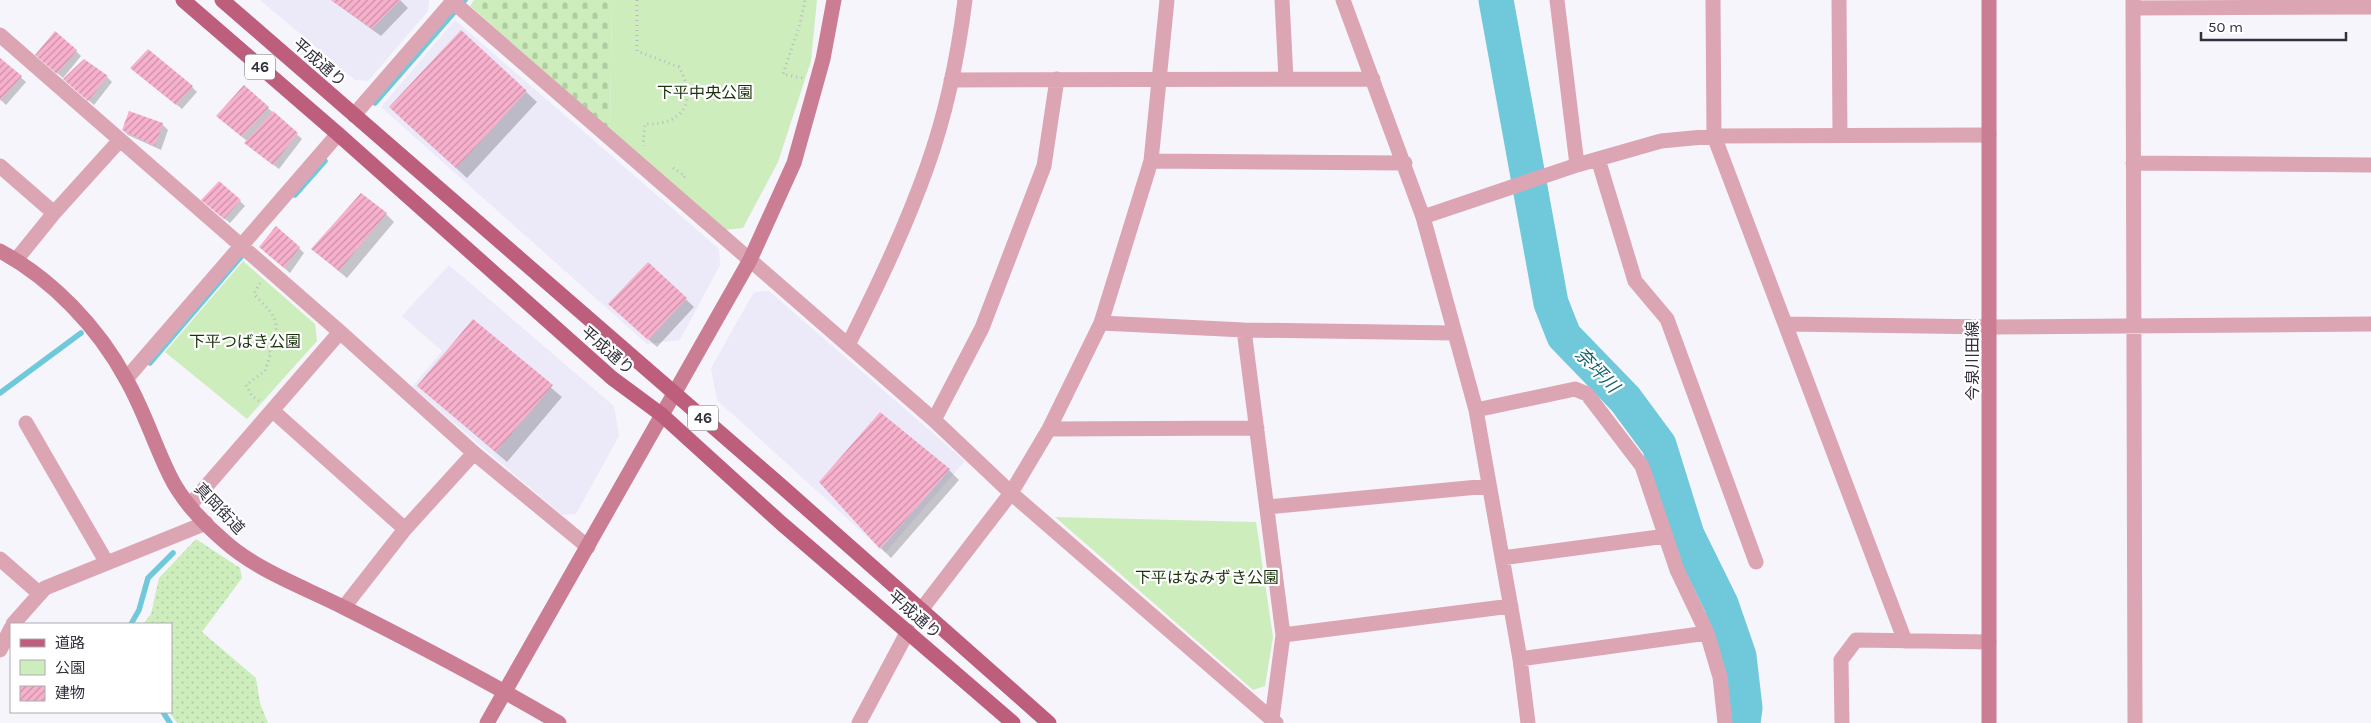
<svg xmlns="http://www.w3.org/2000/svg" width="2371" height="723" viewBox="0 0 2371 723" font-family="Karla,'Noto Sans JP',sans-serif">
  <style>
    .built { fill: #ece9f8 }
    .grass { fill: url(#grass-dots) }
    .cemetery { fill: url(#cemetery-stones) }
    .park { fill: #cdedbc }
    .shadow { fill: #0003 }
    .lines { fill: none; stroke-linecap: round; stroke-linejoin: round }
    .stream { stroke: #70c9da; stroke-width: 5.5 }
    .river { stroke: #70c9da; stroke-width: 35 }
    .building { fill: url(#building-hatch) }
    .path { stroke: #bbb9c2; stroke-width: 3; stroke-dasharray: 1 4; stroke-linecap: butt }
    .street { stroke: #dca5b4; stroke-width: 15 }
    .secondary { stroke: #cb7d94; stroke-width: 15 }
    .primary { stroke: #bd5e7d; stroke-width: 15 }
    .labels { text-anchor: middle; stroke-width: 4.5; stroke-linejoin: round; paint-order: stroke }
    .shield { fill: #fff; stroke: #706e76; stroke-width: 1 }
    .shield-label { font-size: 15px; font-weight: bold; fill: #32303c }
    .street-label { font-size: 16px; fill: #32303c; stroke: #fff }
    .park-label { font-size: 16px; fill: #1b330b; stroke: #fff }
    .water-label { font-size: 18px; font-style: italic; fill: #17616d; stroke: #fff }
  </style>
  <defs>
    <pattern id="grass-dots" width="8" height="8" patternUnits="userSpaceOnUse" patternTransform="scale(1.25)"><rect width="8" height="8" fill="#cdedbc"/><path d="M2 2h.1M6 6h.1" fill="none" stroke="#b0cca2" stroke-width="1.8" stroke-linecap="round"/></pattern>
    <pattern id="cemetery-stones" width="16" height="16" patternUnits="userSpaceOnUse" patternTransform="scale(1.25)"><rect width="16" height="16" fill="#cdedbc"/><path d="M2 7V4a2 2 0 0 1 4 0v3zM10 15v-3a2 2 0 0 1 4 0v3z" fill="#b0cca2"/></pattern>
    <pattern id="building-hatch" width="6" height="6" patternUnits="userSpaceOnUse" patternTransform="scale(1.25)"><rect width="6" height="6" fill="#f8b1cc"/><path d="M-1 1l2-2M0 6l6-6M5 7l2-2" fill="none" stroke="#c990a7"/></pattern>
  </defs>
  <rect width="100%" height="100%" fill="#f7f5fc"/>
  <path class="built" d="M260,0h169l-1,11 -60,70 -13,-1z
    M455,20l264,229 1,16 -40,75 -33,4 -266,-237z
    M449,265l165,141 5,30 -43,78 -14,1 -150,-128 30,-36 -40,-35z
    M769,291l196,170 -80,92 -168,-153 -6,-32 43,-76z"/>
  <path class="grass" d="M196,539l44,29 2,10 -40,54 54,46 4,25 8,20h-91l-8,-11h2v-88h-28l8,-10 8,-36z"/>
  <path class="cemetery" d="M474,0h138l-2,130 -140,-124z"/>
  <path class="park" d="M612,0h205l-6,61 -33,101 -35,66 -18,2 -115,-100z
    M243,261l72,63 2,17 -70,78 -82,-67z
    M1055,517l201,5 17,115 -8,49 -12,4z"/>
  <path class="shadow" d="M331,0h69l8,8 -27,28z
    M461,32l76,70 -70,76 -66,-60z
    M76,51l5,5 -18,22 -21,-18z
    M0,59l26,23 -20,23 -6,-6z
    M137,73l55,14 5,5 -15,17z
    M107,77l5,5 -18,23 -24,-21z
    M268,108l34,31 -23,30 -28,-21 -4,-7 -24,-20z
    M162,124l6,6 -7,20 -33,-15 -5,-5z
    M240,201l5,5 -15,17 -22,-18z
    M386,214l8,8 -47,56 -35,-29z
    M299,248l5,5 -14,20 -25,-21z
    M648,263l46,44 -37,40 -39,-35z
    M473,321l89,76 -55,65 -89,-76z
    M949,470l10,10 -68,78 -10,-10z"/>
  <g class="lines">
    <path class="stream" d="M375,103l90,-103
      M295,195l30,-34
      M150,363l96,-112
      M0,393l81,-60
      M131,624l8,-14 9,-32 25,-25
      M163,712l7,11"/>
    <path class="river" d="M1496,0l55,303 13,33 61,63 34,46 28,90 34,69 18,52 6,52 -2,15"/>
  </g>
  <path class="building" d="M331,0h69l-28,29z
    M461,30l66,61 -71,77 -67,-61z
    M55,31l22,19 -20,24 -22,-19z
    M148,49l45,37 -17,19 -46,-37z
    M0,58l22,18 -22,25z
    M84,59l24,17 -20,25 -25,-22z
    M244,85l25,22 -27,30 -26,-21z
    M129,111l34,12 -8,23 -33,-16z
    M273,111l25,22 -25,32 -29,-22z
    M219,181l22,19 -17,19 -23,-19z
    M361,193l26,20 -48,58 -28,-22z
    M276,226l24,21 -16,21 -25,-21z
    M648,262l39,36 -39,42 -40,-36z
    M473,319l80,66 -57,67 -79,-66z
    M880,412l70,57 -70,80 -61,-67z"/>
  <g class="lines">
    <path class="path" d="M637,0v51l42,16c19,34 5,58 -34,57l-2,22
      M802,78l-19,-4 17,-50 5,-24
      M673,168l12,8 -3,4
      M259,401l-7,-5 -6,-11 19,-14 6,-18 -6,-8 9,-4c7,-25 -5,-30 -20,-47l6,-11"/>
    <path class="street" d="M451,0l483,420 77,73 265,230
      M1282,0l4,79
      M1343,0l80,217 53,193 44,249 8,64
      M1557,0l20,165
      M1713,0l1,136 191,505
      M1839,0l1,135
      M2133,0l2,723
      M2133,8l238,-1
      M0,35l340,297 134,121 114,94
      M951,80l422,-1
      M354,115l100,-115
      M1598,159l37,122 32,38 89,243
      M1151,161l254,2
      M2133,163l238,2
      M0,166l54,47
      M1423,217l154,-52 84,-24 53,-5 275,-1
      M16,260l38,-47 66,-73
      M1101,323l143,7 210,3
      M1786,324l203,3 382,-3
      M1244,330l39,305 -11,84
      M848,345c29,-58 57,-116 79,-178 19,-53 31,-111 38,-167
      M126,379l212,-245
      M1476,410l99,-21 12,5 55,72 35,104 30,63 13,44 5,46
      M273,411l132,118
      M934,420l48,-92 62,-162 13,-87
      M26,423l81,140
      M1049,429l208,-1
      M190,505l150,-173
      M1267,507l222,-21
      M1502,558l164,-22
      M0,559l40,35
      M344,607l61,-78 69,-76
      M921,610l90,-117 38,-64 52,-106 50,-162 16,-161
      M13,624l32,-36 161,-65
      M1283,635l228,-29
      M0,650l11,-22
      M1520,659l187,-26
      M859,723l49,-92
      M1842,723l-1,-63 15,-20 133,2"/>
    <path class="secondary" d="M1989,0v723
      M0,251c52,28 98,76 126,128 18,31 28,65 44,97 11,23 33,47 53,64 34,31 81,47 122,68 72,36 144,74 214,115
      M487,723l263,-463 44,-97 29,-104 11,-59"/>
    <path class="primary" d="M183,0l155,134 274,244 50,37 119,108 232,200
      M222,0l557,484 270,239"/>
  </g>
  <g class="labels">
    <g class="shield">
      <rect x="245" y="54.5" width="30" height="25" rx="4"/>
      <rect x="688" y="405.5" width="30" height="25" rx="4"/>
    </g>
    <g class="shield-label">
      <text x="260" y="72">46</text>
      <text x="703" y="423">46</text>
    </g>
    <g class="street-label">
      <text transform="translate(320 62) rotate(41)" y="6">平成通り</text>
      <text transform="translate(608 350) rotate(41)" y="6">平成通り</text>
      <text transform="translate(1972 361) rotate(-90)" y="6">今泉川田線</text>
      <text transform="translate(220 508) rotate(46)" y="6">真岡街道</text>
      <text transform="translate(915 614) rotate(41)" y="6">平成通り</text>
    </g>
    <g class="park-label">
      <text x="705" y="98">下平中央公園</text>
      <text x="245" y="347">下平つばき公園</text>
      <text x="1207" y="583">下平はなみずき公園</text>
    </g>
    <g class="water-label">
      <text transform="translate(1597 370) rotate(46)" y="6">奈坪川</text>
    </g>
  </g>
  <rect x="10" y="623" width="162" height="90" fill="#ffffff" stroke="#adacb1"/>
  <rect x="20" y="639" width="25" height="8" fill="#bd5e7d" stroke="#adacb1"/>
  <text x="55" y="648" font-size="15" fill="#32303c">道路</text>
  <rect x="20" y="660" width="25" height="15" fill="#cdedbc" stroke="#adacb1"/>
  <text x="55" y="673" font-size="15" fill="#32303c">公園</text>
  <rect x="20" y="686" width="25" height="15" fill="url(#building-hatch)" stroke="#adacb1"/>
  <text x="55" y="698" font-size="15" fill="#32303c">建物</text>
  <path d="M2201 32v8h145v-8" fill="none" stroke="#32303c" stroke-width="2.5"/>
  <text x="2208" y="32" font-size="15" fill="#32303c" stroke="#ffffff" stroke-width="4" paint-order="stroke">50 m</text>
</svg>
